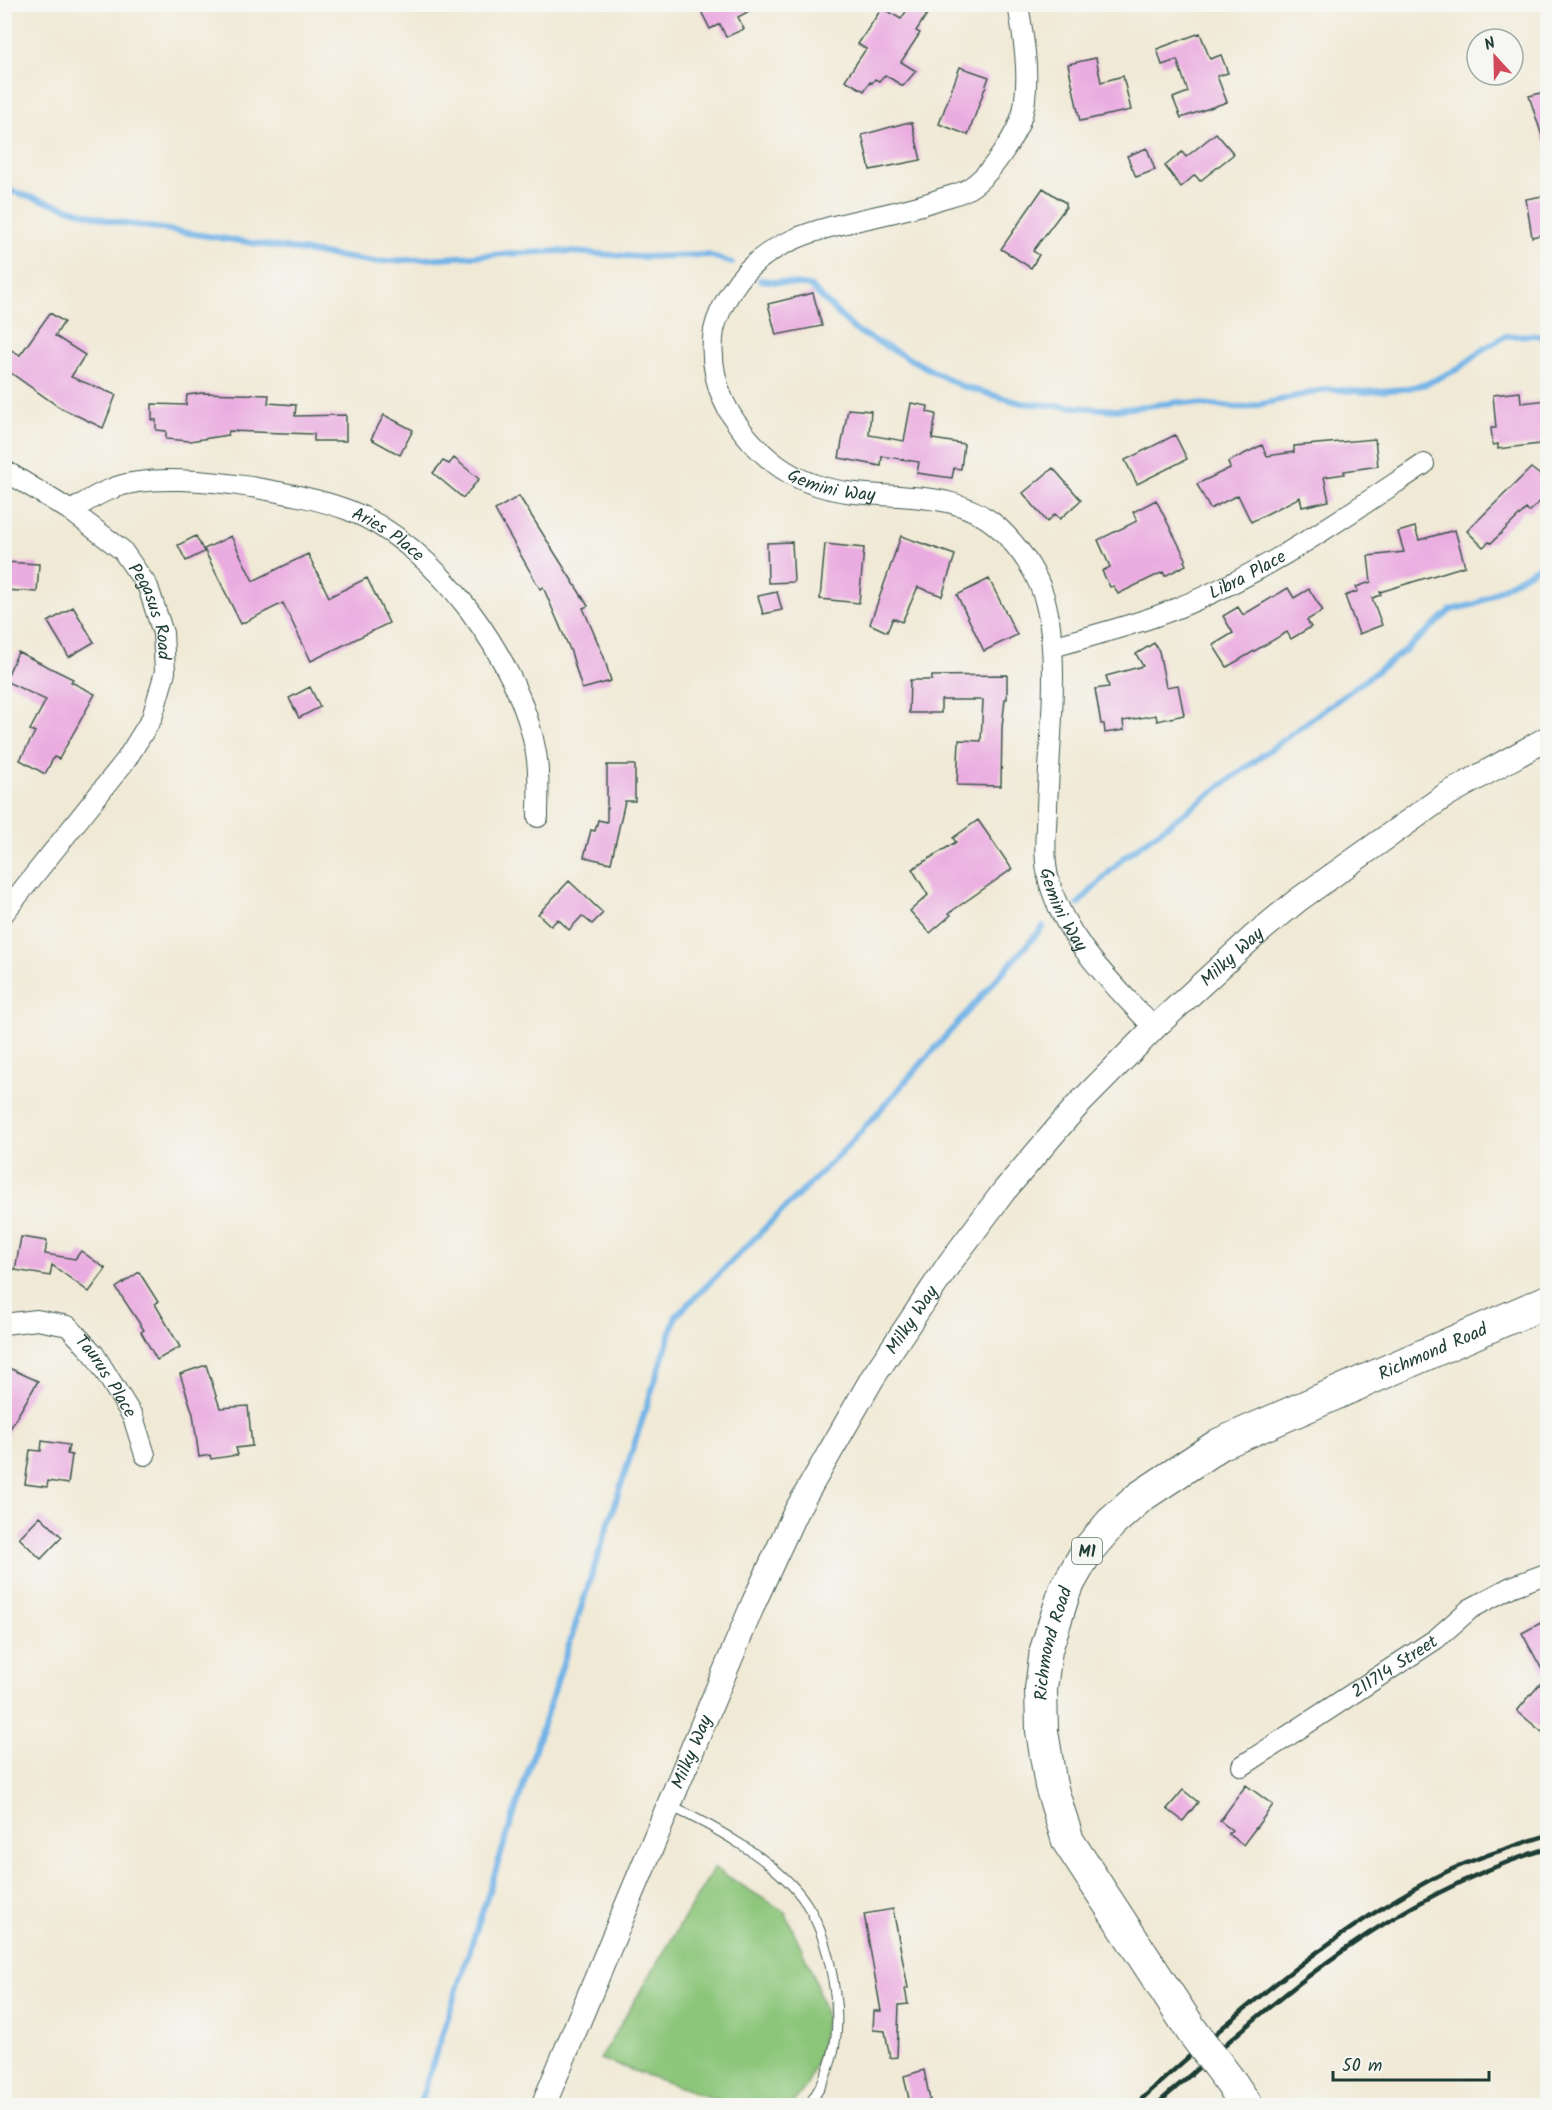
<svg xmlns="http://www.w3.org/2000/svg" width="1552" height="2110" viewBox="0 0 1552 2110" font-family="Kalam,sans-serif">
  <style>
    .green { fill: #8cc67a; stroke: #568257; stroke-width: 1.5 }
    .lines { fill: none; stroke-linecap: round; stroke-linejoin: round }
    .stream { stroke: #73b4e7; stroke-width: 6 }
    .building { fill: #eaabe0 }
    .service-casing { stroke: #3e574c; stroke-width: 11 }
    .minor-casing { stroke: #3e574c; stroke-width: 22 }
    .tertiary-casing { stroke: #3e574c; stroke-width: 26 }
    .trunk-casing { stroke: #3e574c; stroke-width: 34 }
    .service { stroke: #fff; stroke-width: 9 }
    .minor { stroke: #fff; stroke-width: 20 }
    .tertiary { stroke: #fff; stroke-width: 24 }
    .trunk { stroke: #fff; stroke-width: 32 }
    .rail { stroke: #1f3d34; stroke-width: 4.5 }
    .trunk-bridge-casing { stroke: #3e574c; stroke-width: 34; stroke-linecap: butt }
    .trunk-bridge { stroke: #fff; stroke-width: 32 }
    .labels { text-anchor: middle; stroke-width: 4.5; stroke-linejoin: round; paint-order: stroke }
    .shield { fill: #f6f6f2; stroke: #60746d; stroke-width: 1.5 }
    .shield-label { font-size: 16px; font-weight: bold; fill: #1f3d34 }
    .street-label { font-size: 18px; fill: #1f3d34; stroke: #f6f6f2 }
  </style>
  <rect width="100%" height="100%" fill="#f6f6f2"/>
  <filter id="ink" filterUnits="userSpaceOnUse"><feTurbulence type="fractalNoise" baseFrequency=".0167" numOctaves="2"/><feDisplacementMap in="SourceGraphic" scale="12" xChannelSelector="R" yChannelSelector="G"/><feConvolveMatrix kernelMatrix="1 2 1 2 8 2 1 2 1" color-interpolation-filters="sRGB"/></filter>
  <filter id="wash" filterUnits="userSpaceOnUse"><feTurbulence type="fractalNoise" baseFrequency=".008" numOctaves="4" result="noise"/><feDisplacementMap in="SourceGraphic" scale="24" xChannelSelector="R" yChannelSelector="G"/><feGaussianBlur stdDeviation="1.35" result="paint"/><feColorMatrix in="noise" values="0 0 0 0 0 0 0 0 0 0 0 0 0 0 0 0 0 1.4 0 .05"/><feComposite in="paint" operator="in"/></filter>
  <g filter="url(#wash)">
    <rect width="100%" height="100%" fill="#f0e9d5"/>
    <path class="green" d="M714,1868l71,44 29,64 12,41 -6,33 -12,33 -16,22h-61l-131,-46z"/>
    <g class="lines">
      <path class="stream" d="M4,189l107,32 263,41 183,-11 83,6 68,-2 24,8
        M760,280l50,6 45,44 106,56 60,17 95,7 63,-8 65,6 84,-19 38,3 37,-3 23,-5 32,-15 27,-21 20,-12 33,-1 10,4
        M1078,904l45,-46 284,-209 44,-39 25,-6 72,-43
        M419,2106l257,-790 172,-170 195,-219"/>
    </g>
    <g id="blocks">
      <path class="building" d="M716,4h46l-24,13 6,12 -18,8 -6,-13 -10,5 -9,-18z
        M911,4h8l10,7 -13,20 4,2 -19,29 15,9 -13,15 -18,-11 -6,6 -4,-2 -3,4 -2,-1 -6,9 -19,-11 21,-31 -8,-5 24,-36 19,11z
        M1200,33l10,26 11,-4 7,18 -11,3 10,26 -46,16 -8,-20 15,-6 -11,-32 -15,5 -5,-16z
        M1096,58l5,24 22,-6 8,34 -51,11 -12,-57z
        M960,67l29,10 -21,58 -29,-11z
        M1548,91v50l-4,1 -15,-46z
        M905,123h7l9,37 -51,10 -8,-35z
        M1216,133l18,21 -34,27 -5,-6 -14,12 -16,-21 17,-14 4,5z
        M1147,148l8,22 -19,7 -9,-21z
        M1043,188l23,15v4l-33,44 6,4 -8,13 -30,-19z
        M1548,195v38l-16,4 -6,-38z
        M813,293l9,33 -46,9 -8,-31z
        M50,313l14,9 -9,14 30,19 -14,22 45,18 -13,33 -44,-21 -55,-39v-22l16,9z
        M1520,392l1,11 27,-3v43l-50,6v-5l-5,1 -2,-17h5l-3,-33z
        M202,393l67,2 -1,8 28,2 -1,11 51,-1v26h-32v-7l-85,-3 -1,4 -38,6 -24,-2v-8l-10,-1v-10h-4v-16l34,1 1,-10z
        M911,403l17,3 -1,6 9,2 -4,25 32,5 -3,25 -7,-1 -2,10 -35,-5 2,-11 -37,-6 -1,10 -42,-8 9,-49 23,2 -2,24 35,6z
        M384,415l29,15 -13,25 -29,-16z
        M1175,435l12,24 -50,25 -12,-24z
        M1375,439l3,27 -34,5 1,3 -21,3 5,24 -27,6 -2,-10 -49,25 -13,-27 -28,14 -13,-25 33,-16 -2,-6 34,-17 5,11 27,-4v-6z
        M454,458l25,21 -16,19 -30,-25 10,-12 6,3z
        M1053,468l28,32 -21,19 -5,-5 -8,8 -24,-29z
        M1531,468l17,13v13l-19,18 -3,-3 -35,34 -2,-1 -6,5 -16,-16z
        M519,496l69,110 -5,2 21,49 7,24 -29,8 -11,-37 -28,-65 -3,2 -45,-79z
        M1156,500l30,59 -2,2 2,4 -21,11 -2,-4 -45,22 -4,-8 -4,1 -8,-16 8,-4 -12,-27 39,-19 -4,-9z
        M1415,527l4,13 36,-10 10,36 -85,26 1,3 -9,3 10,27 -23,9 -14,-38 13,-5 -2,-4 15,-5 -3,-26 36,-4 -6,-20z
        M196,536l8,16 -18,9 -8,-16z
        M231,536l22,45 55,-27 21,43 38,-19 22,45 -78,38 -28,-58 -42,21 -37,-75z
        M901,536l54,19 -13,41 -24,-9 -16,35 -9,-4 -6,14 -17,-8z
        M792,542l2,40 -26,1 -1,-40z
        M825,544l39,4 -5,55 -39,-4z
        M4,562l35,2 -2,28 -33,-2z
        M989,579l28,56 -33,16 -27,-56z
        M1288,588l6,10 15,-9 14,22 -16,9 4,7 -20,12 -4,-7 -60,35 -14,-22 20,-12 -10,-17 15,-9 5,8z
        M777,592l5,18 -19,4 -5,-18z
        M73,607l21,35 -25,15 -21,-35z
        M1154,643l5,8 7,36 12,-2 6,30 -27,6 -1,-6 -33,6 1,9 -19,3 -1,-9h-3l-6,-35 14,-2 -3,-11 37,-10 -7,-12z
        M18,652l55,27 -2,3 24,12 -36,65 -5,-2 -9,17 -25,-14 15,-28 -5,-2 16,-30 -41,-19z
        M1007,675v24h-2l-3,28 -1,59 -44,-1 2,-45 22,1 2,-41h-42v13h-32l1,-33h22v-4z
        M310,687l10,20 -21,11 -10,-20z
        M607,765h28v36h-10l-14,62 -27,-6 7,-27 4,1 3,-11 9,2z
        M978,820l34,49 -63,44 2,2 -21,18 -20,-22 18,-16 -16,-26 44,-27 -3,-4z
        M569,881l34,32 -11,11 -10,-8 -13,14 -11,-11 -7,7 -13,-12z
        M21,1237l26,4 -2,13 30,5 6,-8 25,18 -17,23 -37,-27 -2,11 -35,-6z
        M139,1272l19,30 -3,2 25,43 -23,13 -16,-28 3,-2 -28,-42z
        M206,1365l14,43 28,-2 4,40 -16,2 2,7 -27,4 -1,-4 -11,2 -6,-43 -13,-40z
        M9,1368l29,13 -34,58v-62z
        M42,1441l27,4 -2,9 5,1 -4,29 -20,-3 -1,6 -22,-3 5,-34 11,1z
        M40,1516l22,21 -21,22 -22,-21z
        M1548,1619v118l-31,-26 29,-34 -24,-44z
        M1246,1785l27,20 -30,40 -15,-11 4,-4 -12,-9z
        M1183,1790l15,12 -15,19 -16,-12z
        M893,1909l15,79 -3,1 3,15 -9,1 -2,52 -7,1 -5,-27 -12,-1 1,-19h7l-17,-97z
        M924,2070l6,30 -20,4 -6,-28z"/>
    </g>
  </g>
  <g filter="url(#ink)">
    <use href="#blocks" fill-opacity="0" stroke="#3e574c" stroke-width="1.5"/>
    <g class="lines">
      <g class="service-casing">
        <path id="service" d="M670,1806c44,20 110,57 136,97 18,27 25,60 29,91 6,40 -2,78 -27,112"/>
      </g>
      <g class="minor-casing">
        <g id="minor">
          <path id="s1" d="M1018,4c5,32 11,63 7,95 -1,17 -9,33 -18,47 -10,16 -23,33 -39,43 -8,5 -19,7 -28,10 -68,26 -165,21 -208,91 -8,13 -15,26 -18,40 -5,32 3,65 21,91 19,27 45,52 78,63 64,23 142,-5 193,51 16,17 31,39 38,62 17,57 5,150 3,211 -1,23 -4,51 2,73 17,61 64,102 105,147"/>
          <path id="s2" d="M4,470l67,41 51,39 26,37 15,46 2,39 -13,46 -26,42 -122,153"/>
          <path id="s3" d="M71,511c13,-8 26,-17 40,-22 35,-15 102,-8 140,-2 33,6 65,11 97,23 87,33 173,152 188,243 4,21 2,43 2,64"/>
          <path id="s4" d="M1053,647c36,-11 74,-20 109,-33 95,-35 179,-95 262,-150"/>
          <path id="s5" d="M4,1324l33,-4 31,6 26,28 39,63 12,38"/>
          <path id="s6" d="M1242,1766l194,-127 34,-30 41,-22 37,-14"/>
        </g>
      </g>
      <g class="tertiary-casing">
        <g id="tertiary">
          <path id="s7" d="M543,2106l211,-504 41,-89 78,-136 76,-113 55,-73 72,-84 78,-79 99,-91 45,-37 148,-105 102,-57"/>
        </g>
      </g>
      <g class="trunk-casing">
        <g id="trunk">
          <path id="s8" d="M1192,2031l-124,-190 -17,-55 -9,-55 -1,-42 5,-39 19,-60 22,-39 24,-28 29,-26 80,-53 328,-143"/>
          <path d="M1232,2084l15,22"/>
        </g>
      </g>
      <use href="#service" class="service"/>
      <use href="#minor" class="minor"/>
      <use href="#tertiary" class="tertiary"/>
      <use href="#trunk" class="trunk"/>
      <path class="rail" d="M1134,2106c91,-83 186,-166 294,-225 37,-20 79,-33 120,-46
        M1155,2106c125,-110 230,-207 393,-258"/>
      <g class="trunk-bridge-casing">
        <path id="trunk-bridge" d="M1192,2031l40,53"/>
      </g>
      <use href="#trunk-bridge" class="trunk-bridge"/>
    </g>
  </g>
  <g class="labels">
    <rect class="shield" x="1072" y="1538" width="30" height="26" rx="4.5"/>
    <g class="shield-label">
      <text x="1087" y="1557">M1</text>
    </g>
    <g class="street-label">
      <text dy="6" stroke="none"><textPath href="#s1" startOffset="728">Gemini Way</textPath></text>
      <text dy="6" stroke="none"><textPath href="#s3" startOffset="334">Aries Place</textPath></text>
      <text dy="6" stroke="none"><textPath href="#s4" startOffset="208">Libra Place</textPath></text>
      <text dy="6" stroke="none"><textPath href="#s2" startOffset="212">Pegasus Road</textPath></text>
      <text dy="6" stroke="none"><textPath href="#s1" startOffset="1304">Gemini Way</textPath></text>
      <text dy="6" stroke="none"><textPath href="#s7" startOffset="1356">Milky Way</textPath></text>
      <text dy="6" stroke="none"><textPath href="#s7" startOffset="870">Milky Way</textPath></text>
      <text dy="6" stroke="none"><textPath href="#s8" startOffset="933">Richmond Road</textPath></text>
      <text dy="6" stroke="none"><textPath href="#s5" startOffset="128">Taurus Place</textPath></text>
      <text dy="6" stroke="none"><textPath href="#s8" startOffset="429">Richmond Road</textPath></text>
      <text dy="6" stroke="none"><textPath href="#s6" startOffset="182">211714 Street</textPath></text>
      <text dy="6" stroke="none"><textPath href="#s7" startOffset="384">Milky Way</textPath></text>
    </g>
  </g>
  <rect width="1552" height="2110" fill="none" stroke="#f6f6f2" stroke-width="24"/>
  <g transform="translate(1495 57) rotate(338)"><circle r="28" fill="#f6f6f2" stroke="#a0aca6" stroke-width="1.5"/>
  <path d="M0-4.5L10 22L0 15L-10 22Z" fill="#d1495b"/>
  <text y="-9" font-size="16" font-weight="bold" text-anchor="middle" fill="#1f3d34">N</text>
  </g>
  <path d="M1333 2071v9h156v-9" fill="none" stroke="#1f3d34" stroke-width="3"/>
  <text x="1342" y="2071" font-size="18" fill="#1f3d34" stroke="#f6f6f2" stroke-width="4.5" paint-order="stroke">50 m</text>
</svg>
